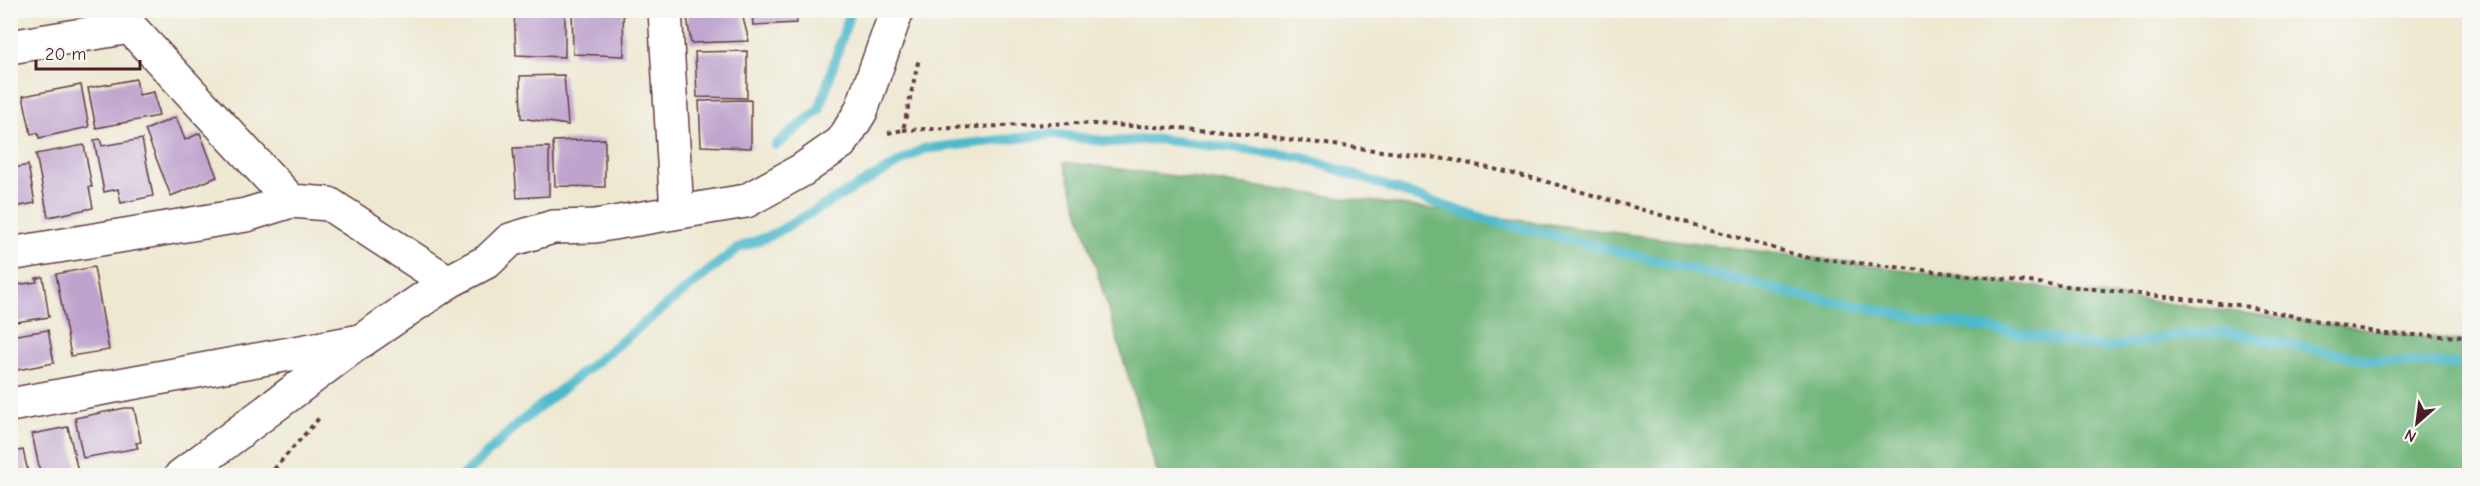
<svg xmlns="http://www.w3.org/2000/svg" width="2480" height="486" viewBox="0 0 2480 486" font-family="'Comic Neue',sans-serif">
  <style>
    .forest { fill: #70b579; stroke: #5d6a52; stroke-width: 1.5 }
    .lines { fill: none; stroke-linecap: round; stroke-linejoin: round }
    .stream { stroke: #4eb9cb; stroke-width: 10 }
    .building { fill: #bea3cd }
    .minor-casing { stroke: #633d44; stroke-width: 36 }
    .tertiary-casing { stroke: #633d44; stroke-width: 36 }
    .path { stroke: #633d44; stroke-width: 4; stroke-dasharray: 4.5 4.5; stroke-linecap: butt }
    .minor { stroke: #fff; stroke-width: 33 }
    .tertiary { stroke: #fff; stroke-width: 33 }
  </style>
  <rect width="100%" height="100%" fill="#f6f6f2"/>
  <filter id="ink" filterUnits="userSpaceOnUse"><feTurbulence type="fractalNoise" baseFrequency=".0167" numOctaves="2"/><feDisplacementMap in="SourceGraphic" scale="12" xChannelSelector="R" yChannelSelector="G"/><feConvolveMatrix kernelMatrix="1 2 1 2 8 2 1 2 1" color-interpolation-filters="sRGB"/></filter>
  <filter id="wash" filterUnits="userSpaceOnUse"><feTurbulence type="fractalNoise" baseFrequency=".008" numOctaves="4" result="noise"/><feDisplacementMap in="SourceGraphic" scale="24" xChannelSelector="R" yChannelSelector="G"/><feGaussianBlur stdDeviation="1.35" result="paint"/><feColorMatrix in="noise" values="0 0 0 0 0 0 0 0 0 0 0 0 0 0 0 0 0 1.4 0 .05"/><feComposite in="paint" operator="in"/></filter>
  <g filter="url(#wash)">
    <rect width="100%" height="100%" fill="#eee8d1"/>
    <path class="forest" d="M1064,162l1405,180v133h-1311z"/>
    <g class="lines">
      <path class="stream" d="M776,145l43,-35 32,-100
        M463,476l54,-51 221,-177 32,-12 153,-87 129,-15 58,8 48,-3 143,18 176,60 321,78 107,20 201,33 73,-13 48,-3 146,29 97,4"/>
    </g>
    <g id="blocks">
      <path class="building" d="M514,10h51v47l-49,-2z
        M572,10h51l1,46 -51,-2z
        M686,10h55l8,31 -58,2z
        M752,10h43l2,13 -44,2z
        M747,51v47l-50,-1 -2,-45z
        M564,75l4,50 -47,-7 -1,-42z
        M136,79l3,16 15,-3 5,24 -63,12 -8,-40z
        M81,85l8,42 -50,11 -1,-5 -7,1 -8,-38z
        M751,100v48l-50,-2 -2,-45z
        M176,117l9,23 15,-7 17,44 -46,19 -26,-66z
        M10,120l5,18 -5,1z
        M100,139l2,7 40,-7 11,57 -32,7 -3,-14 -14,3 -10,-52z
        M605,139v48l-50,-1 -2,-45z
        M84,145l8,42h-3l4,21 -45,9 -12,-63z
        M549,147v49l-32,2 -4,-50z
        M28,165l7,38 -25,5v-39z
        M94,267l15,83 -38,6 -15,-82z
        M43,277l6,40 -39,6v-37l27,-4 -1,-4z
        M48,330l6,33 -42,8 -2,-35z
        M125,408h9l7,34 -5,1 2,5 -55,10 -8,-40z
        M68,427l11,49h-38l-9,-42z
        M23,450l6,26h-19v-23z"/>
    </g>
  </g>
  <g filter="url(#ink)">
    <use href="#blocks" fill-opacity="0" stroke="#633d44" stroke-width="1.5"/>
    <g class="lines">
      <g class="minor-casing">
        <path id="minor" d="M665,10l12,202
          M10,47l120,-20 161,174
          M10,254l236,-39 45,-14 38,3 119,78
          M10,405l351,-64
          M181,476l174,-131"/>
      </g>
      <g class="tertiary-casing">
        <path id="tertiary" d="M361,341l87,-59 40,-21 22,-21 43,-13 42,-1 151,-25 56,-31 40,-28 19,-31 36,-101"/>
      </g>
      <path class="path" d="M903,130l171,-7 141,7 238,30 88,20 263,77 434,48 147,29 85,3
        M888,133l15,-3 16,-72
        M268,476l52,-59"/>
      <use href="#minor" class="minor"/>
      <use href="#tertiary" class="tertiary"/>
    </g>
  </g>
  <rect width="2480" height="486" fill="none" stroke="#f6f6f2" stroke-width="36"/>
  <g transform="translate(2417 423) rotate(208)" stroke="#f6f6f2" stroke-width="4.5" paint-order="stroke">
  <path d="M0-4.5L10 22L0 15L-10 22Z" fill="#4a1f2b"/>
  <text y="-9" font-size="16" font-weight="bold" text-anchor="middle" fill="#4a1f2b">N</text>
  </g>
  <path d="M36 60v9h104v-9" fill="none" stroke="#4a1f2b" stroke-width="3"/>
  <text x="45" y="60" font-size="18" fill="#4a1f2b" stroke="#f6f6f2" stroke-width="4.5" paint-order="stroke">20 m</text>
</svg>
